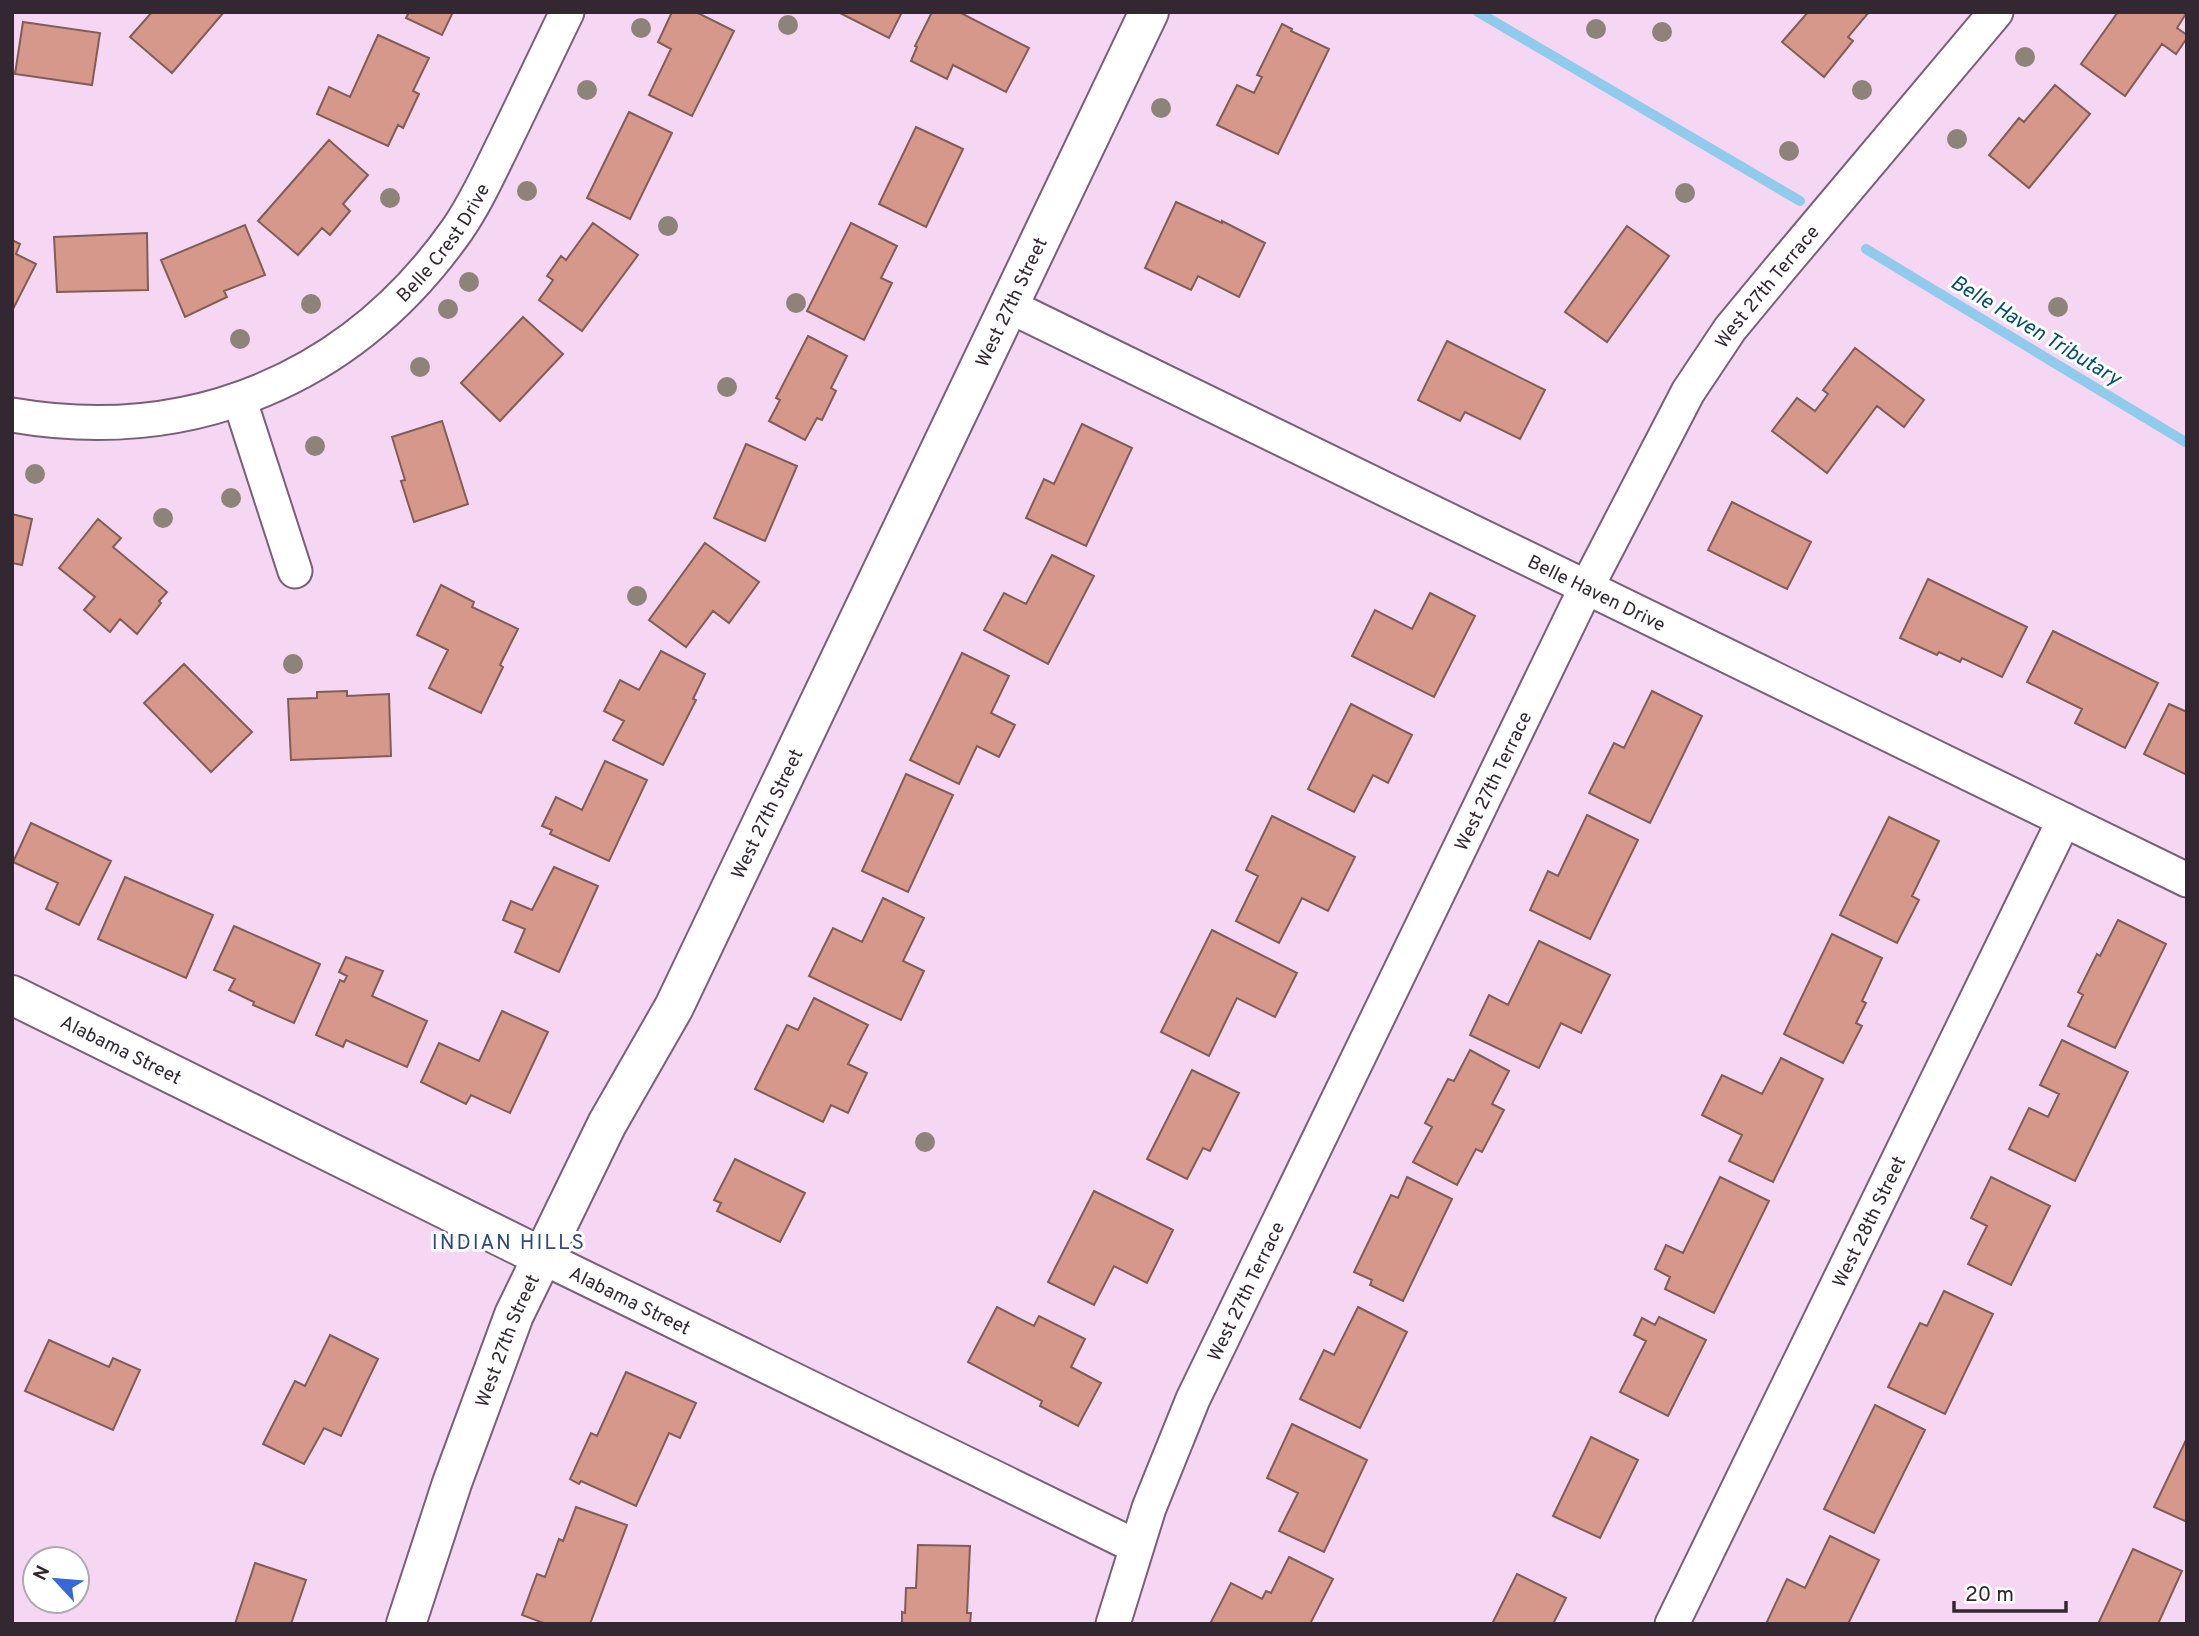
<svg xmlns="http://www.w3.org/2000/svg" width="2199" height="1636" viewBox="0 0 2199 1636" font-family="Overpass,sans-serif">
  <style>
    .lines { fill: none; stroke-linecap: round; stroke-linejoin: round }
    .stream { stroke: #90cbec; stroke-width: 10 }
    .building { fill: #d5988b; stroke: #815d56; stroke-width: 2 }
    .street-casing { stroke: #796078; stroke-width: 37 }
    .secondary-casing { stroke: #796078; stroke-width: 42 }
    .street { stroke: #fff; stroke-width: 33 }
    .secondary { stroke: #fff; stroke-width: 38 }
    .tree { fill: #8e8378 }
    .labels { text-anchor: middle; stroke-width: 6; stroke-linejoin: round; paint-order: stroke }
    .street-label { font-size: 19px; fill: #332832; stroke: #fff }
    .water-label { font-size: 21px; font-style: italic; fill: #00506f; stroke: #fff }
    .neighbourhood-label { font-size: 21px; letter-spacing: 2px; fill: #2f4981; stroke: #fff }
  </style>
  <rect width="100%" height="100%" fill="#f5d7f3"/>
  <g class="lines">
    <path class="stream" d="M1478,12l322,189
      M1866,249l321,194"/>
  </g>
  <path class="building" d="M152,12h72l-52,61 -42,-36z
    M409,12h44l-11,23 -36,-17z
    M672,12h24l38,19 -42,85 -43,-21 22,-46 -13,-7z
    M838,12h64l-13,26z
    M932,12h27l70,36 -23,44 -53,-27 -6,14 -36,-18 6,-14 -2,-1z
    M1808,12h61l-21,25 5,4 -29,36 -42,-35z
    M2118,12h69l-10,16 10,7v3l-11,16 -14,-10 -37,52 -44,-32z
    M23,22l77,11 -8,52 -77,-11z
    M1282,24l10,5 -1,2 38,18 -51,105 -61,-29 20,-40 17,8 8,-16 -5,-2z
    M378,35l51,23 -16,33 6,3 -16,34 -5,-3 -10,21 -71,-32 12,-27 21,10z
    M2055,85l35,29 -61,74 -40,-33 30,-37 5,4z
    M629,112l43,21 -42,86 -43,-21z
    M916,127l47,22 -37,78 -47,-23z
    M329,140l39,35 -25,29 7,7 -20,24 -8,-7 -24,27 -40,-34z
    M1176,202l46,21v-2l43,22 -26,54 -41,-21 -7,14 -46,-22z
    M593,223l45,32 -56,76 -43,-31 14,-20 -6,-4 14,-20 5,4z
    M851,223l46,23 -16,32 11,5 -28,57 -57,-29z
    M245,225l20,50 -41,16 3,6 -42,20 -24,-57z
    M1627,226l42,30 -62,86 -42,-30z
    M147,233l1,57 -91,2 -3,-55z
    M12,240l8,4 -4,10 20,10 -24,47z
    M523,317l40,37 -63,67 -39,-38z
    M808,336l39,20 -16,32 5,3 -14,29 -5,-2 -12,22 -36,-19 11,-21 -4,-2z
    M1447,341l98,49 -25,49 -55,-27 -5,9 -42,-21z
    M1855,348l69,52 -20,27 -27,-21 -50,67 -55,-42 25,-33 18,13 13,-17 -5,-4z
    M442,421l26,83 -54,18 -13,-41 4,-1 -13,-43z
    M1082,424l50,24 -46,98 -60,-28 18,-39 10,5z
    M746,444l51,22 -32,75 -51,-23z
    M1732,502l79,40 -24,47 -79,-39z
    M12,514l20,5 -10,46 -10,-2z
    M98,519l23,19 -8,9 54,45 -8,9 2,2 -24,31 -17,-15 -10,13 -26,-22 11,-13 -36,-29z
    M705,543l54,39 -30,41 -16,-12 -27,36 -37,-27z
    M1052,555l42,21 -46,88 -64,-34 20,-37 22,11z
    M1928,579l99,48 -25,50 -40,-19 -2,4 -21,-10 -2,3 -37,-17z
    M441,585l33,17 -2,5 46,22 -18,36 3,2 -22,46 -52,-25 19,-38 -31,-15z
    M1430,593l45,23 -41,81 -82,-41 23,-46 37,19z
    M2053,631l105,52 -33,65 -50,-25 7,-14 -55,-27z
    M661,651l44,23 -12,25 3,1 -33,65 -50,-25 11,-19 -20,-10 16,-31 19,10z
    M962,653l47,23 -18,37 24,12 -16,32 -22,-11 -18,38 -49,-24z
    M184,664l68,68 -41,40 -67,-69z
    M347,691v5l42,-2 2,62 -100,4 -3,-61 29,-1v-6z
    M1652,691l50,25 -52,107 -61,-30 25,-50 10,5z
    M1351,704l61,31 -24,48 -15,-8 -19,37 -46,-23z
    M2169,704l18,8v63l-43,-21z
    M605,761l42,19 -38,81 -59,-27 2,-4 -10,-4 14,-29 26,13z
    M906,774l47,21 -45,97 -46,-21z
    M1587,815l51,25 -48,99 -60,-29 18,-39 10,5z
    M1272,816l83,41 -27,54 -26,-13 -23,45 -43,-22 22,-45 -12,-6z
    M1889,817l50,24 -27,55 7,4 -22,43 -57,-28z
    M31,823l80,38 -32,64 -33,-16 12,-26 -45,-21z
    M554,867l44,19 -39,86 -44,-20 10,-23 -22,-9 8,-19 21,9z
    M125,877l88,38 -27,63 -88,-39z
    M883,898l41,20 -21,43 21,10 -23,49 -92,-44 24,-48 29,14z
    M2118,920l48,24 -51,104 -47,-22 15,-31 -5,-3 19,-38 3,2z
    M234,926l86,38 -26,59 -41,-18 1,-3 -25,-12 6,-11 -21,-9z
    M1212,930l85,43 -22,44 -38,-19 -28,58 -48,-24z
    M1832,934l50,24 -20,43 4,2 -10,20 6,3 -19,37 -59,-29z
    M1539,941l71,34 -29,58 -20,-10 -22,45 -69,-33 19,-40 19,10z
    M346,957l37,14 -11,25 55,25 -20,46 -61,-27 -3,7 -27,-12 24,-55 4,2 3,-6 -8,-4z
    M814,998l54,27 -20,39 19,9 -19,40 -17,-8 -8,17 -68,-33 32,-64 11,5z
    M502,1011l46,21 -38,81 -39,-18 -5,9 -45,-22 18,-39 40,18z
    M2062,1040l66,32 -53,109 -66,-32 20,-41 19,9 11,-23 -19,-9z
    M1470,1050l39,21 -17,33 12,6 -22,42 -6,-3 -19,36 -44,-23 19,-35 -7,-4 23,-44 6,2z
    M1781,1058l42,21 -50,103 -44,-21 13,-26 -40,-20 20,-40 40,19z
    M1192,1070l47,23 -29,58 -7,-3 -16,31 -40,-20z
    M735,1159l70,34 -25,49 -63,-31 4,-8 -7,-3z
    M1407,1177l45,22 -49,102 -33,-16 2,-5 -18,-8 37,-77 7,3z
    M1720,1177l49,24 -55,112 -49,-24 5,-12 -15,-8 11,-24 17,8z
    M1991,1177l59,29 -39,79 -43,-21 19,-38 -16,-8z
    M1094,1191l79,39 -26,53 -33,-17 -20,39 -46,-23z
    M1944,1291l49,23 -48,100 -57,-27 32,-64 7,3z
    M997,1307l37,19 5,-10 46,23 -14,28 30,16 -23,43 -38,-20 2,-5 -74,-39z
    M1358,1307l49,25 -47,96 -60,-29 24,-49 10,5z
    M1659,1317l47,23 -38,76 -48,-24 26,-51 -12,-6 8,-17 13,7z
    M330,1335l48,24 -37,77 -17,-8 -20,36 -41,-20 32,-63 10,5z
    M49,1340l60,27 4,-9 27,12 -27,60 -88,-39z
    M626,1372l70,31 -16,35 -11,-5 -33,73 -55,-25 -2,3 -9,-5 21,-46 6,3z
    M1875,1405l50,25 -51,103 -50,-24z
    M1292,1424l75,36 -43,92 -45,-21 19,-38 -31,-15z
    M1591,1437l47,23 -38,78 -47,-22z
    M2187,1438v84l-33,-15z
    M576,1507l51,18 -37,99h-44l-24,-9 15,-41 8,3 14,-38 4,2z
    M1830,1536l49,24 -31,64h-82l21,-45 18,9z
    M918,1545l52,1 -3,67h4l-1,11h-68v-12l3,1 1,-25h10z
    M2133,1549l49,22 -24,53h-60z
    M1289,1557l44,22 -23,45h-100l21,-41 31,16 4,-8 5,2z
    M255,1563l51,17 -15,44h-56z
    M1517,1574l49,24 -13,26h-61z"/>
  <g class="lines">
    <g class="street-casing">
      <g id="street">
        <path id="s1" d="M1009,306l1178,574"/>
        <path d="M240,401l55,170"/>
        <path id="s2" d="M12,415c180,31 340,-36 445,-185 19,-27 33,-59 48,-89 21,-43 41,-86 62,-129"/>
        <path id="s3" d="M542,1257l593,289"/>
        <path id="s4" d="M1113,1624l36,-116 44,-109 384,-793 111,-214 42,-63 48,-58 218,-259"/>
        <path id="s5" d="M1672,1624l392,-804"/>
      </g>
    </g>
    <g class="secondary-casing">
      <g id="secondary">
        <path id="s6" d="M12,995l530,262"/>
        <path id="s7" d="M406,1624l46,-141 62,-168 93,-191 67,-117 475,-995"/>
      </g>
    </g>
    <use href="#street" class="street"/>
    <use href="#secondary" class="secondary"/>
  </g>
  <g class="tree">
    <circle cx="788" cy="25" r="10"/>
    <circle cx="641" cy="28" r="10"/>
    <circle cx="1596" cy="29" r="10"/>
    <circle cx="1662" cy="32" r="10"/>
    <circle cx="2025" cy="57" r="10"/>
    <circle cx="587" cy="90" r="10"/>
    <circle cx="1862" cy="90" r="10"/>
    <circle cx="1161" cy="108" r="10"/>
    <circle cx="1957" cy="139" r="10"/>
    <circle cx="1789" cy="151" r="10"/>
    <circle cx="527" cy="191" r="10"/>
    <circle cx="1685" cy="193" r="10"/>
    <circle cx="390" cy="198" r="10"/>
    <circle cx="668" cy="226" r="10"/>
    <circle cx="469" cy="282" r="10"/>
    <circle cx="796" cy="303" r="10"/>
    <circle cx="311" cy="304" r="10"/>
    <circle cx="2058" cy="307" r="10"/>
    <circle cx="448" cy="309" r="10"/>
    <circle cx="240" cy="339" r="10"/>
    <circle cx="420" cy="367" r="10"/>
    <circle cx="727" cy="387" r="10"/>
    <circle cx="315" cy="446" r="10"/>
    <circle cx="35" cy="474" r="10"/>
    <circle cx="231" cy="498" r="10"/>
    <circle cx="163" cy="518" r="10"/>
    <circle cx="637" cy="596" r="10"/>
    <circle cx="293" cy="664" r="10"/>
    <circle cx="925" cy="1142" r="10"/>
  </g>
  <g class="labels">
    <g class="street-label">
      <text dy="7" stroke="none"><textPath href="#s2" startOffset="492">Belle Crest Drive</textPath></text>
      <text dy="7" stroke="none"><textPath href="#s4" startOffset="1493">West 27th Terrace</textPath></text>
      <text dy="7" stroke="none"><textPath href="#s7" startOffset="1456">West 27th Street</textPath></text>
      <text dy="7" stroke="none"><textPath href="#s1" startOffset="654">Belle Haven Drive</textPath></text>
      <text dy="7" stroke="none"><textPath href="#s4" startOffset="926">West 27th Terrace</textPath></text>
      <text dy="7" stroke="none"><textPath href="#s7" startOffset="889">West 27th Street</textPath></text>
      <text dy="7" stroke="none"><textPath href="#s6" startOffset="122">Alabama Street</textPath></text>
      <text dy="7" stroke="none"><textPath href="#s5" startOffset="448">West 28th Street</textPath></text>
      <text dy="7" stroke="none"><textPath href="#s4" startOffset="359">West 27th Terrace</textPath></text>
      <text dy="7" stroke="none"><textPath href="#s3" startOffset="98">Alabama Street</textPath></text>
      <text dy="7" stroke="none"><textPath href="#s7" startOffset="301">West 27th Street</textPath></text>
    </g>
    <g class="water-label">
      <text transform="translate(2036 330) rotate(31)" y="7">Belle Haven Tributary</text>
    </g>
    <g class="neighbourhood-label">
      <text x="509" y="1249">INDIAN HILLS</text>
    </g>
  </g>
  <rect width="2199" height="1636" fill="none" stroke="#332832" stroke-width="28"/>
  <g transform="translate(56 1580) rotate(296)"><circle r="33" fill="#ffffff" stroke="#ada9ad" stroke-width="2"/>
  <path d="M0-5L12 26L0 18L-12 26Z" fill="#3867d7"/>
  <text y="-10" font-size="19" font-weight="bold" text-anchor="middle" fill="#332832">N</text>
  </g>
  <path d="M1954 1601v10h112v-10" fill="none" stroke="#332832" stroke-width="3.5"/>
  <text x="1965" y="1601" font-size="21" fill="#332832" stroke="#ffffff" stroke-width="5" paint-order="stroke">20 m</text>
</svg>
